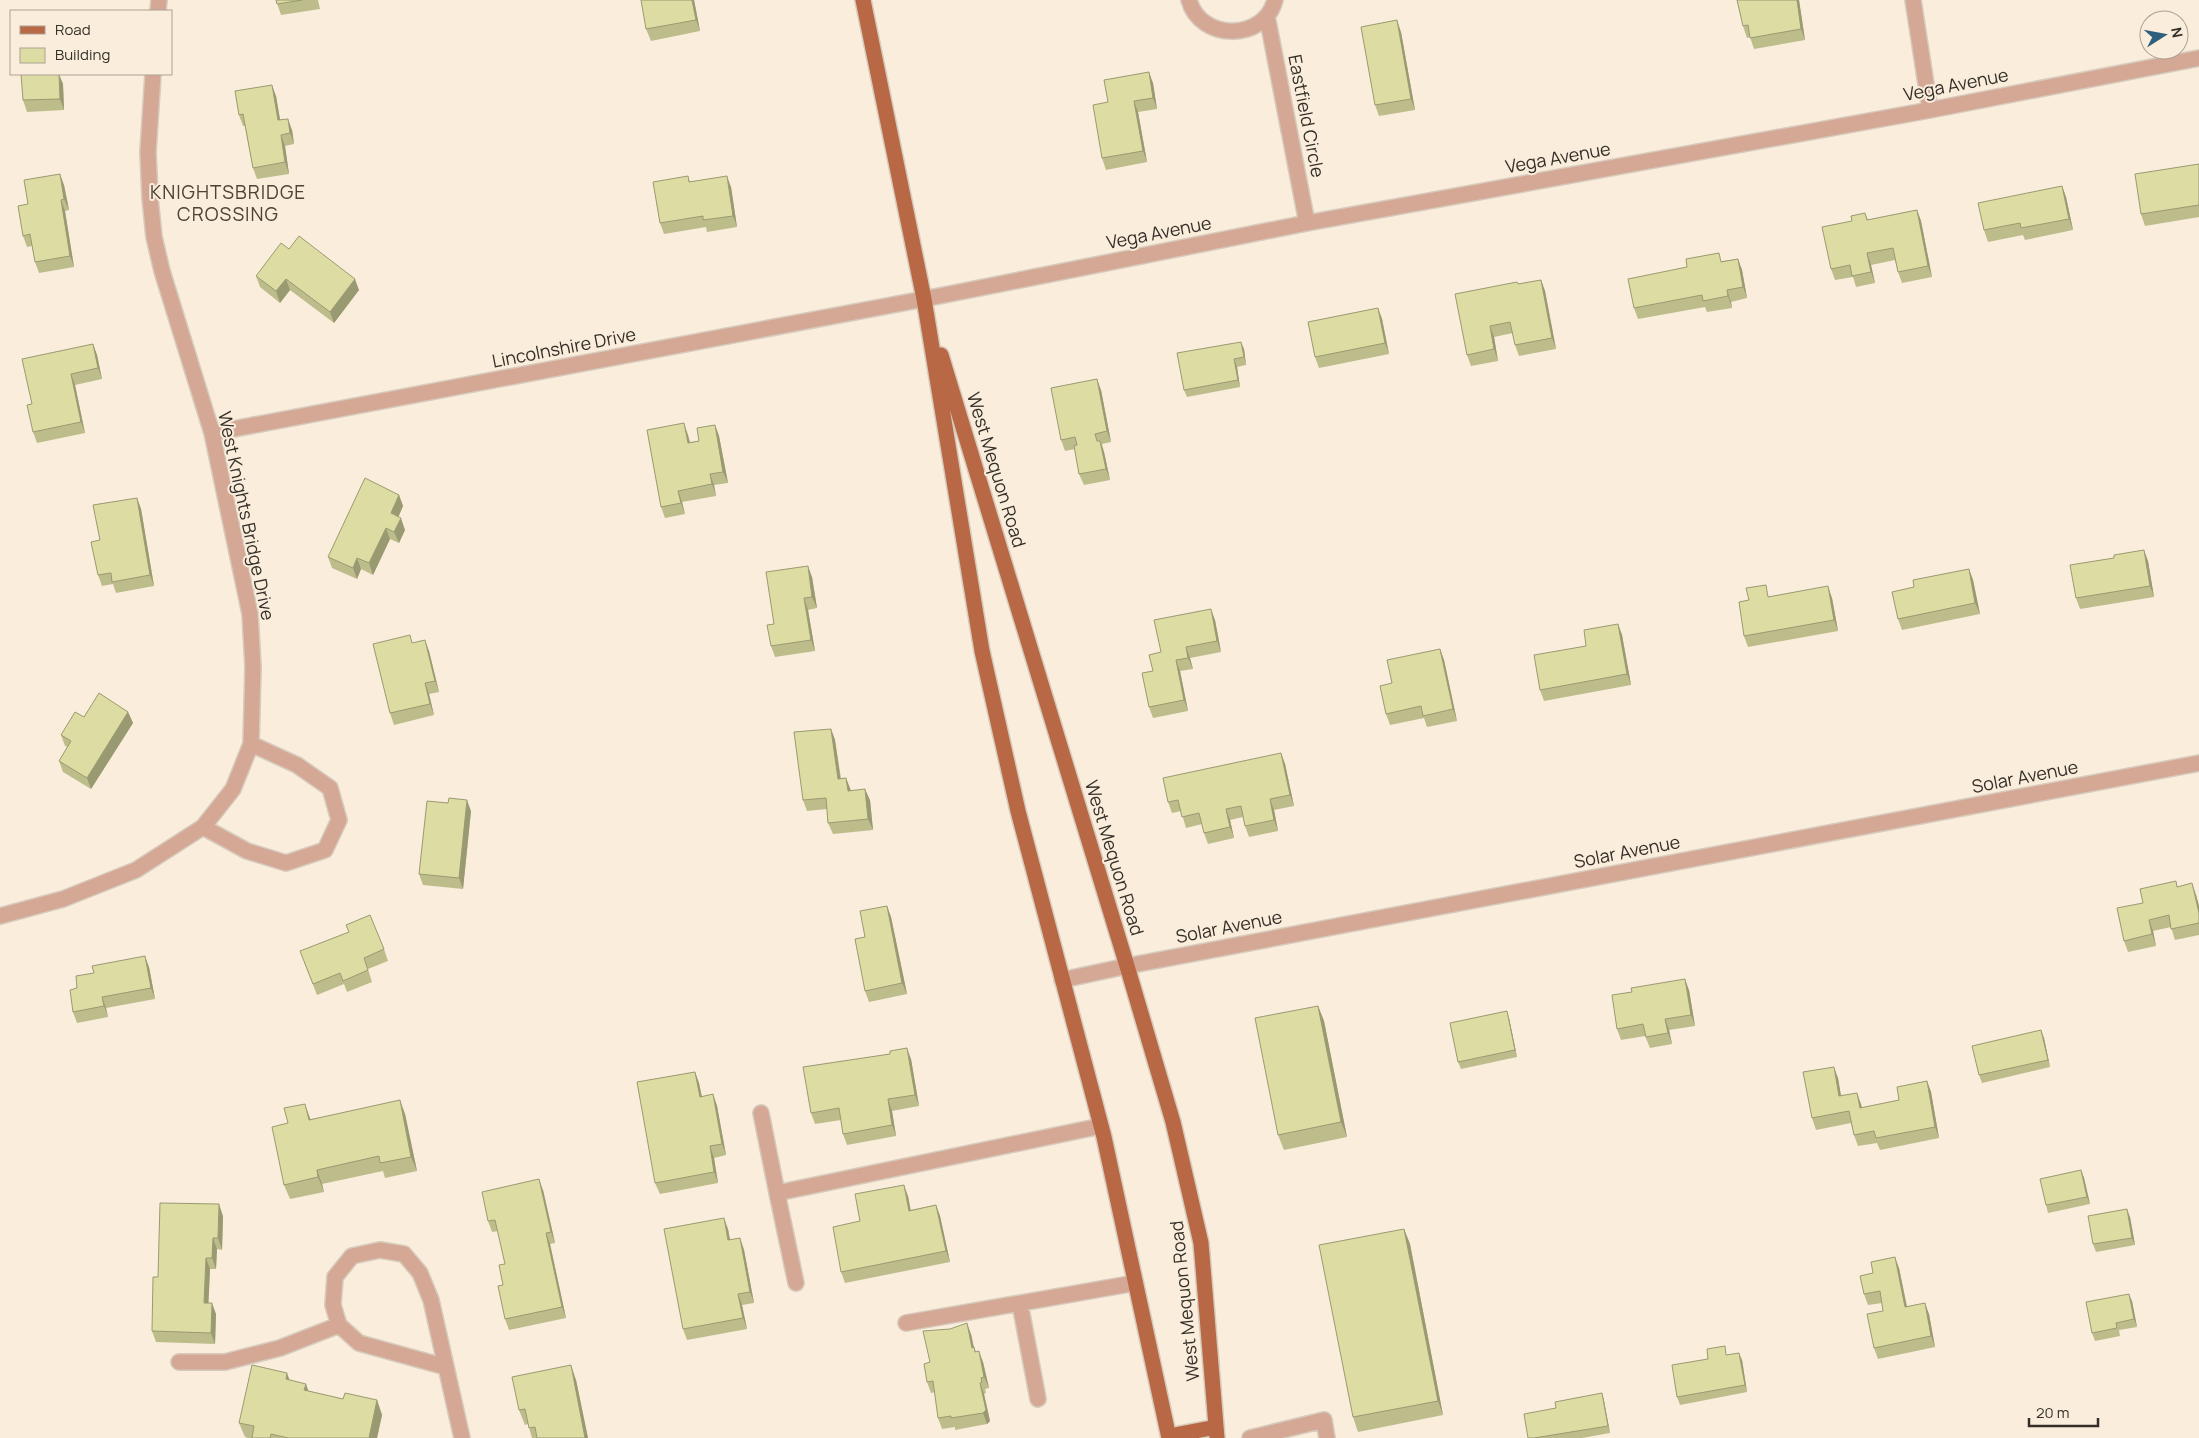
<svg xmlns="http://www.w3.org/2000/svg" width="2199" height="1438" viewBox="0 0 2199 1438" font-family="Manrope,sans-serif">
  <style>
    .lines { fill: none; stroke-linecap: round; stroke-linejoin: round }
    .minor-casing { stroke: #d6cbbc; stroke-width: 18 }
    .major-casing { stroke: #d6cbbc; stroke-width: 18 }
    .minor { stroke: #d5a795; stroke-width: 15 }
    .major { stroke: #b96846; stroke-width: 15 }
    .wall { fill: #bdbd8c }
    .shaded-wall { fill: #9a9a72 }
    .building { fill: #dcdca3; stroke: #9a9a72 }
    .labels { text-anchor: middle; stroke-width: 4; stroke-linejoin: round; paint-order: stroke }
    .street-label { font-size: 18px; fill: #342f28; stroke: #faeddc }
    .neighbourhood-label { font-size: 19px; letter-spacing: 1px; fill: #4d4335; stroke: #faeddc }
  </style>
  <rect width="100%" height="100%" fill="#faeddc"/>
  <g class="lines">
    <g class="minor-casing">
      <path id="minor" d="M1189,0c11,41 75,42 86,0
        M1913,0l17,110
        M158,11l1,-11
        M1267,16l40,207
        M212,433l712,-134 383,-76 623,-113 269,-52
        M203,827l44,24 39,12 39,-13 14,-30 -9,-32 -33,-23 -46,-21
        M0,916l63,-17 73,-29 67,-43 30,-38 18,-45 2,-77 -3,-53 -38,-181 -50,-162 -8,-34 -4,-39 -2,-46 5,-78
        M1062,980l65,-14 1072,-203
        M761,1113l16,80
        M796,1283l-19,-90 324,-67
        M1020,1304l18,95
        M906,1323l229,-40
        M179,1362h46l55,-14 59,-23
        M446,1367l-87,-24 -20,-18 -6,-20 2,-28 17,-21 28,-6 24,4 16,19 11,27 31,138
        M1250,1438l74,-18 3,18"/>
    </g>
    <g class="major-casing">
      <path id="major" d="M863,0l61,299 58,352 36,160 86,326 65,301
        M941,355l186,611 46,156 28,121 16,195
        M1170,1438l-1,-2 47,-9"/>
    </g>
    <use href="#minor" class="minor"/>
    <use href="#major" class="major"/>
  </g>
  <path class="wall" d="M276,0h42l2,9 -39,6z
    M694,0l6,31 -49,10 -5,-12z
    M1737,0h62l6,40 -51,9 -4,-12 -3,1 -4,-12z
    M1401,32l14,78 -36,6 -4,-11z
    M60,77l3,7 1,26 -37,2 -4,-12z
    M1153,83l4,26 -19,3 9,50 -41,8 -4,-12 6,-56z
    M276,96l4,24 12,10 2,14 -9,2 4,28 -32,5 -4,-11 -8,-42h-2l-4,-11z
    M2199,164v53l-54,9 -4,-12z
    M688,176l2,6 41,5 6,40 -30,5 -1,-5 -42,7 -4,-11z
    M64,185l5,25 -4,1 9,56 -35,6 -4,-11 -3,-16 -5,1 -4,-11 5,-32z
    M2062,186l4,11 7,33 -48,10 -2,-5 -35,7 -4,-12z
    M1917,210l4,11 11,56 -30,6 -4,-11 -3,-12 -24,5 4,18 -19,4 -3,-10 -18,3 -4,-11 21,-48 13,-8 3,7z
    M289,249l70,41 -25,33 -44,-33 -10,13 -20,-16 -4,-11z
    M1738,259l4,11 5,28 -16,4 1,6 -25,4 -2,-5 -67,12 -4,-11 88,-47z
    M1541,280l4,11 11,58 -37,7 -4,-11 -2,-12 -19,4 4,24 -27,5 -4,-11 51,-71z
    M1378,308l4,11 7,35 -70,14 -4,-11z
    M93,344l4,11 5,24 -27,6 10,48 -48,10 -4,-11 -1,-28z
    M1244,349l2,16 -9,2 3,20 -53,10 -3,-7z
    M1101,390l10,52 -9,2 2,8 6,28 -26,5 -5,-11 -4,-25 -10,2 -4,-11z
    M715,425l4,11 9,47 -14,2 2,11 -34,6 3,12 -20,4 -4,-11 27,-72 2,7 9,-1z
    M399,495l4,11 -5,11 7,13 -6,13 -9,-4 -17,36 -12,-6 -4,10 -25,-11 -4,-11z
    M137,498l4,11 13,77 -38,7 -3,-9 -11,2 -4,-11 2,-35z
    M2148,561l6,36 -74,12 -4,-11z
    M1969,569l4,11 7,34 -78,16 -4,-11 16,-32z
    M812,577l5,31 -9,2 7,41 -40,6 -4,-11 3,-22z
    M1770,597l62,1 6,33 -90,16 -4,-11z
    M1215,620l6,32 -31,6 3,11 -13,2 8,40 -35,7 -4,-11 12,-55z
    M1618,624l4,11 9,50 -87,16 -4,-11 46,-44z
    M413,643l16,8 10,41 -10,2 5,21 -40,10 -4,-12z
    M1440,649l4,11 13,61 -30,6 -3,-9 -34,7 -4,-11 6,-31z
    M128,712l5,11 -42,66 -28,-17 -4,-11 9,-14 -3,-1 -4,-11 23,-18z
    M831,729l4,11 6,38h5l5,12 19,10 3,30 -40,4 -5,-11 -1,-14 -20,2 -4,-11z
    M1281,753l4,11 9,42 -20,4 4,21 -29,6 -4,-11 -2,-9 -13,3 4,18 -26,6 -4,-11 -2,-9 -16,4 -5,-17 -9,2 -4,-11z
    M448,803l23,8 -8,78 -40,-4 -4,-11z
    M2178,886l18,9 3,11v29l-24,5 -4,-13 -18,4 3,15 -28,6 -4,-11 19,-38z
    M887,906l4,11 16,77 -38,8 -4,-11v-54z
    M384,949l4,12 -20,8 4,13 -25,10 -3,-8 -27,11 -13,-33z
    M149,967l6,32 -49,9 2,9 -31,6 -4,-11 4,-24z
    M1689,990l6,36 -26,4 3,14 -22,4 -5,-12 -24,4 -4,-11z
    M1318,1006l6,15 23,116 -63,13 -6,-15z
    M1509,1018l8,39 -56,12 -3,-7z
    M2044,1038l6,29 -68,16 -3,-8z
    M911,1059l8,47 -27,5 4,25 -49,9 -4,-11 -2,-14 -26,4 -4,-11z
    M695,1072l4,11 3,14 11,-3 4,12 9,49 -12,3 4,25 -58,11 -5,-11z
    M1838,1078l3,18 20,8 1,4 37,-8 28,-19 4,11 8,46 -59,12 -3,-7 -19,3 -4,-11 -3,-12 -35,7 -4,-12z
    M405,1114l12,57 -32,7 -2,-7 -61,13 2,8 -34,7 -6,-14 4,-62 23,-4z
    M2081,1170l3,8 6,26 -42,9 -2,-8z
    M543,1190l12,53 -5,1 16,74 -57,12 -4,-11 -2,-34 2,-21 -7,-33 -6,1 -4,-11z
    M908,1196l2,14 26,-5 4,11 10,46 -105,21 -4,-11 19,-51z
    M223,1216l-1,34 -5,-1 -1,20h-6l-2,34 8,11 -1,30 -59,-2 -4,-11z
    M2130,1217l5,28 -39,7 -3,-8z
    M728,1229l2,11 10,-2 4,12 10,53 -12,2 5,24 -60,11 -4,-11z
    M1404,1229l6,15 33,171 -85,17 -5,-15z
    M1899,1268l8,38 22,8 6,33 -57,12 -4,-11 9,-37 -1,-8 -14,2 -4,-11z
    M2132,1301l5,26 -18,3 1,6 -25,5 -3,-8z
    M971,1334l3,13 2,5 7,10 6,26 -4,1 1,4 -2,1 6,27 -3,3 -32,6v-3l-13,2 -4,-11 -3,-26 -4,1 -4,-11 3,-20z
    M1728,1355l14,5 5,32 -67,13 -3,-8z
    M290,1380l19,11 34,8 34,1 5,15 -5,23h-129l-3,-1 -6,-14z
    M576,1380l12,58h-56l-4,-14 -3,1 -6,-15z
    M1602,1393l2,8 6,32 -28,5h-54l28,-30z"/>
  <path class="shaded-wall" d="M692,0h2l6,31 -4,-11z
    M1797,0h2l6,40 -4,-11z
    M1397,20l4,12 14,78 -4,-11z
    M1149,72l4,11 4,26 -4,-11z
    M57,74h3v3l3,7 1,26 -4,-11z
    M272,85l4,11 6,35 -4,-11z
    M1134,101l4,11 9,50 -4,-11z
    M288,119l4,11 2,14 -4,-11z
    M281,135l4,11 4,28 -4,-12z
    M60,174l4,11 5,25 -5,-11z
    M727,176l4,11 6,40 -4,-11z
    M2062,186l4,11 7,33 -4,-11z
    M61,200l4,11 9,56 -4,-11z
    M1917,210l4,11 11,56 -4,-11z
    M1867,253l4,12 4,18 -4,-11z
    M1738,259l4,11 5,28 -4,-11z
    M286,279l4,11 -10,13 -4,-12z
    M355,279l4,11 -25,33 -4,-11z
    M1541,280l4,11 11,58 -4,-11z
    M1727,290l4,12 1,6 -4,-12z
    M1378,308l4,11 7,35 -4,-11z
    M1490,326l4,11 4,24 -4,-12z
    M1241,342l3,7 2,16 -2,-8z
    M93,344l4,11 5,24 -4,-11z
    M1234,359l3,8 3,20 -2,-7z
    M71,374l4,11 10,48 -4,-11z
    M1097,379l4,11 10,52 -4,-11z
    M684,423l4,12 4,19 -4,-11z
    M715,425l4,11 9,47 -5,-11z
    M1100,441l4,11 6,28 -4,-11z
    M710,474l4,11 2,11 -4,-12z
    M678,491l4,11 3,12 -4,-11z
    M399,495l4,11 -8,19 -4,-12z
    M137,498l4,11 13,77 -4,-11z
    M401,518l4,12 -6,13 -5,-11z
    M386,528l4,11 -17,36 -4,-12z
    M2144,550l4,11 6,36 -4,-11z
    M357,558l4,11 -4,10 -4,-11z
    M808,566l4,11 5,31 -5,-11z
    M1969,569l4,11 7,34 -5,-11z
    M1828,586l4,12 6,33 -4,-11z
    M804,598l4,12 7,41 -4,-11z
    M1211,609l4,11 6,32 -4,-11z
    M1618,624l4,11 9,50 -4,-11z
    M425,640l4,11 10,41 -4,-11z
    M1186,647l4,11 3,11 -5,-11z
    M1440,649l4,11 13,61 -4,-12z
    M1176,660l4,11 8,40 -4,-11z
    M425,683l4,11 5,21 -4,-11z
    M128,712l5,11 -42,66 -4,-11z
    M831,729l4,11 7,50 -4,-11z
    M1281,753l4,11 9,42 -4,-11z
    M846,778l4,11 2,13 -4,-11z
    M865,789l5,11 3,30 -5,-11z
    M1270,799l4,11 4,21 -4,-11z
    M467,800l4,11 -8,78 -4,-11z
    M1226,809l4,11 4,18 -4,-11z
    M2192,883l4,12 3,11v7z
    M887,906l4,11 16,77 -5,-11z
    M2149,920l4,11 3,15 -4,-12z
    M145,956l4,11 6,32 -4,-11z
    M1685,979l4,11 6,36 -4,-11z
    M102,997l4,11 2,9 -4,-11z
    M1318,1006l6,15 23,116 -6,-15z
    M1507,1011l2,7 8,39 -2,-7z
    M1665,1019l4,11 3,14 -4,-11z
    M2041,1030l3,8 6,29 -2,-7z
    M907,1048l4,11 8,47 -4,-11z
    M1834,1067l4,11 5,30 -4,-12z
    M695,1072l4,11 5,25 -4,-11z
    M1927,1081l4,11 8,46 -4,-11z
    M1857,1093l4,11 3,15 -4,-11z
    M713,1094l4,12 9,49 -4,-11z
    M888,1099l4,12 4,25 -4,-11z
    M400,1100l5,14 12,57 -6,-14z
    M305,1104l5,14 4,17 -5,-15z
    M710,1146l4,12 4,25 -4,-11z
    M317,1170l5,14 2,8 -6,-15z
    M2081,1170l3,8 6,26 -3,-7z
    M539,1179l4,11 12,53 -4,-11z
    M904,1185l4,11 5,26 -4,-11z
    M219,1204l4,12 -1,34 -4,-12z
    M936,1205l4,11 10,46 -4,-11z
    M2127,1209l3,8 5,28 -3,-7z
    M724,1218l4,11 4,23 -4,-12z
    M1404,1229l6,15 33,171 -5,-14z
    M546,1233l4,11 16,74 -4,-11z
    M213,1238l4,11 -1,20 -4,-11z
    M740,1238l4,12 10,53 -4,-11z
    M1895,1257l4,11 10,50 -4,-11z
    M206,1258l4,11 -2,45 -4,-11z
    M738,1294l4,11 5,24 -4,-11z
    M2129,1294l3,7 5,26 -3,-8z
    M212,1303l4,11 -1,30 -4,-11z
    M1925,1303l4,11 6,33 -4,-11z
    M967,1323l4,11 5,25 -4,-11z
    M979,1351l4,11 6,26 -5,-11z
    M1739,1353l3,7 5,32 -2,-7z
    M571,1365l5,15 12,58h-3z
    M287,1373l5,14 -6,-8z
    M980,1383l4,11 6,27 -3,3 -4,-11z
    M306,1384l5,14 -7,-8z
    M1602,1393l2,8 6,32 -2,-7z
    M377,1400l5,15 -5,23h-8z"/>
  <path class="building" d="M276,0h26l-25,4z
    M641,0h51l4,20 -50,9z
    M1737,0h60l4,29 -51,9 -2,-13 -5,1z
    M1397,20l14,79 -36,6 -14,-78z
    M1149,72l4,26 -19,3 9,50 -41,7 -9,-53 15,-3 -4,-22z
    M21,74h38l1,25 -37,1z
    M272,85l6,35 10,-1 2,14 -9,2 4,27 -32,6 -10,-54 -4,1 -4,-24z
    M2199,164v41l-58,9 -6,-40z
    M60,174l4,25 -3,1 9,56 -35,6 -5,-28 -7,2 -5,-30 10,-2 -4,-24z
    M688,176l1,6 38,-6 6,40 -30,4v-4l-43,7 -7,-41z
    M2062,186l7,33 -48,9 -1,-5 -36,7 -6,-27z
    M1917,210l11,56 -30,6 -5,-24 -26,5 4,19 -19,4 -2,-11 -19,4 -9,-42 30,-6 -1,-5 14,-3 2,7z
    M299,236l56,43 -25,33 -44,-33 -10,12 -20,-15 25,-33 8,6z
    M1719,253l2,9 17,-3 5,28 -16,3 1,6 -25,5 -1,-6 -68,13 -6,-29 59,-12 -1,-8z
    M1541,280l11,58 -37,7 -5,-23 -20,4 4,23 -27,6 -12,-61 62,-12 1,2z
    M1378,308l7,35 -70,14 -7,-35z
    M1241,342l3,15 -10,2 4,21 -54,10 -7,-37z
    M93,344l5,24 -27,6 10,48 -48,10 -6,-27 5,-1 -10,-45z
    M1097,379l10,52 -12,3 2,7h3l6,28 -27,5 -5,-28 3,-1 -2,-8 -14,3 -10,-52z
    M684,423l4,20 11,-2 -2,-13 18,-3 8,47 -13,2 2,10 -34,7 3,12 -20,4 -14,-77z
    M365,478l34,17 -8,18 10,5 -7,14 -8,-4 -17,35 -12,-5 -4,10 -25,-11z
    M137,498l13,77 -38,7 -1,-9 -13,2 -7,-33 9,-2 -7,-35z
    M2144,550l6,36 -74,12 -6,-33 44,-7v-3z
    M808,566l4,31 -8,1 7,42 -40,6 -4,-21 7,-1 -8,-52z
    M1969,569l6,34 -77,16 -6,-27 22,-5 -1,-7z
    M1766,585l2,12 60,-11 6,34 -90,16 -5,-34 10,-2 -3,-12z
    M1211,609l6,32 -31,6 2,11 -12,2 8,40 -35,7 -7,-34 11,-2 -4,-16 12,-3 -7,-32z
    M1618,624l9,50 -87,16 -6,-35 52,-9 -2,-16z
    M410,635l2,8 13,-3 10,41 -10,2 5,21 -40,9 -17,-69z
    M1440,649l13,60 -30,7 -2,-10 -35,8 -6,-28 12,-3 -5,-23z
    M99,693l29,19 -41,66 -28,-17 12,-20 -10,-6 14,-23 9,5z
    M831,729l7,50 8,-1 2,13 17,-2 3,30 -40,4 -2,-25 -23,2 -9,-68z
    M1281,753l9,42 -20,4 4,21 -29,6 -4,-20 -15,3 4,18 -26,6 -5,-20 -17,4 -4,-17 -10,2 -5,-24z
    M449,798l18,2 -8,78 -40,-4 8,-73 21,2z
    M2176,881l1,6 15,-4 7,30v10l-28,6 -2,-14 -20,5 3,14 -28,7 -7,-33 26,-5 -3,-14z
    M887,906l15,77 -37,8 -10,-52 10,-2 -5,-26z
    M370,915l14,34 -20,9 4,12 -25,11 -3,-8 -27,11 -13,-33 49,-19 -3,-7z
    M145,956l6,32 -49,9 2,9 -31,6 -3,-22 7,-2 -1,-12 18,-3 -2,-7z
    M1685,979l6,36 -26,4 3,14 -22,4 -3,-13 -26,5 -5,-34 20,-3 -1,-4z
    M1318,1006l23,116 -63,13 -23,-117z
    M1507,1011l8,39 -57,12 -8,-39z
    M2041,1030l7,30 -69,15 -7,-29z
    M907,1048l8,47 -27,4 4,26 -49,9 -4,-26 -28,5 -8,-46 87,-13v-3z
    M1834,1067l5,29 18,-3 3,15 39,-8 -2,-13 30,-6 8,46 -59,11 -2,-7 -20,4 -5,-24 -37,7 -9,-46z
    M695,1072l5,25 13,-3 9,50 -12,2 4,26 -59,11 -18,-101z
    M400,1100l11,57 -31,6 -1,-7 -62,14 1,7 -34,8 -12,-58 16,-4 -4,-15 21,-4 4,16z
    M2081,1170l6,27 -41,8 -6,-26z
    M539,1179l12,53 -5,1 16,74 -57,12 -7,-33 5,-1 -4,-20 6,-1 -10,-44 -7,1 -6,-29z
    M904,1185l5,26 27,-6 10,46 -105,21 -8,-45 27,-6 -5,-27z
    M160,1203l59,1 -1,34h-5l-1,20h-6l-2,45h8l-1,30 -59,-2 1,-54h5z
    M2127,1209l5,29 -39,6 -5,-28z
    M724,1218l4,22 12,-2 10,54 -12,2 5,24 -60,11 -19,-100z
    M1404,1229l34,172 -85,16 -34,-172z
    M1895,1257l10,50 20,-4 6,33 -57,12 -7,-34 16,-3 -3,-20 -16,3 -4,-18 13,-3 -2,-11z
    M2129,1294l5,25 -18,4 1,5 -25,5 -6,-31z
    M967,1323l5,25 2,-1 1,5 4,-1 5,26 -3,1 1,4 -2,1 6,27 -3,3 -32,5v-2l-13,2 -5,-37 -6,1 -3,-18 6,-2 -7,-31 27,-2z
    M1725,1346l1,9 13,-2 6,32 -68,12 -5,-32 36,-6 -1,-10z
    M252,1365l35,8 -1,6 20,5 -2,6 39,9 2,-6 32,7 -8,38h-81l-17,-4 -1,4h-18l2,-12 -15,-3z
    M571,1365l14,73h-48l-2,-11 -6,1 -4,-19 -6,1 -7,-33z
    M1602,1393l6,33 -74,12h-6l-4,-24 32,-6 -1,-6z"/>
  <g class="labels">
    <g class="street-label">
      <text transform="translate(1956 85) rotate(-11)" y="6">Vega Avenue</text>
      <text transform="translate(1306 116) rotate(79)" y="6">Eastfield Circle</text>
      <text transform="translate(1558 158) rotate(-10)" y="6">Vega Avenue</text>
      <text transform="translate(1159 233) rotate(-11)" y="6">Vega Avenue</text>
      <text transform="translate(564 348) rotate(-11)" y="6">Lincolnshire Drive</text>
      <text transform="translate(996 470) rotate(73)" y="6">West Mequon Road</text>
      <text transform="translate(246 516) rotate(78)" y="6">West Knights Bridge Drive</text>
      <text transform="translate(2025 777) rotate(-11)" y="6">Solar Avenue</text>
      <text transform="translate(1627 852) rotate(-11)" y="6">Solar Avenue</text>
      <text transform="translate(1114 858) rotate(73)" y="6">West Mequon Road</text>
      <text transform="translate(1229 927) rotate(-11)" y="6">Solar Avenue</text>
      <text transform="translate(1185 1301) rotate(-96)" y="6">West Mequon Road</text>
    </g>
    <g class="neighbourhood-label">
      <text x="228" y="199">KNIGHTSBRIDGE<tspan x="228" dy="22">CROSSING</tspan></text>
    </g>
  </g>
  <rect x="10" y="10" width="162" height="65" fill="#faeddc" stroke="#aba194"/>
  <rect x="20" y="26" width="25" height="8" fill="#b96846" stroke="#aba194"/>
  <text x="55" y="35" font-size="15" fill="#342f28">Road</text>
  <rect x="20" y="48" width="25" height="15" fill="#dcdca3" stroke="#aba194"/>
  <text x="55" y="60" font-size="15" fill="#342f28">Building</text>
  <g transform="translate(2164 35) rotate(79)"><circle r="24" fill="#faeddc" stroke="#aba194"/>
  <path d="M0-4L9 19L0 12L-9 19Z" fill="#2e5f7d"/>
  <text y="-8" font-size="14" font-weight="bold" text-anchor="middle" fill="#342f28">N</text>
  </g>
  <path d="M2029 1418v8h69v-8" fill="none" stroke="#342f28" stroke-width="2.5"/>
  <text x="2036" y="1418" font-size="15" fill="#342f28" stroke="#faeddc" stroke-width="4" paint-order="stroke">20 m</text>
</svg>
